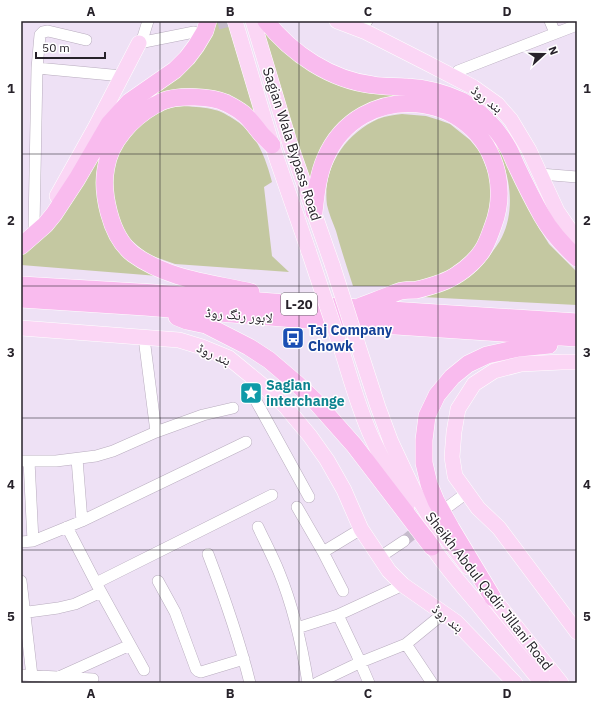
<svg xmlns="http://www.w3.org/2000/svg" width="598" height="704" viewBox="0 0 598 704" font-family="'IBM Plex Sans','Noto Naskh Arabic',sans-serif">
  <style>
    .green { fill: #c4c8a1 }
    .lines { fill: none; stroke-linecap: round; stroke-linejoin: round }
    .minor-tunnel { stroke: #c6bbcc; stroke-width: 11; stroke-dasharray: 11 5.5; stroke-linecap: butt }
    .minor-casing { stroke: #b8acbe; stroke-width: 12 }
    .major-casing { stroke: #fff; stroke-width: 16 }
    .highway-casing { stroke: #fff; stroke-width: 18 }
    .minor { stroke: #fff; stroke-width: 11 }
    .major { stroke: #fbd6f5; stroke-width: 15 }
    .highway { stroke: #f9bbee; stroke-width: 17 }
    .major-bridge-casing { stroke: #fff; stroke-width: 16; stroke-linecap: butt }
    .major-bridge { stroke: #fbd6f5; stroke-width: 15 }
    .grid { fill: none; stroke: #27222a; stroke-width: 1; stroke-opacity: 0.55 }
    .labels { text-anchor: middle; stroke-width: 3; stroke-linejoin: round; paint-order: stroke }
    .shield { fill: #fff; stroke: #68646a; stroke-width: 1 }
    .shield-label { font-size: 13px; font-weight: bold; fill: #27222a }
    .street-label { font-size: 14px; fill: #27222a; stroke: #fff }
    .transit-label { font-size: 14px; font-weight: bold; fill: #164399; stroke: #fff; text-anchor: start }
    .culture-label { font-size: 14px; font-weight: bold; fill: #0d838f; stroke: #fff; text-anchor: start }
    .neatline { fill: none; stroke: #27222a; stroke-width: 1.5 }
    .grid-label { font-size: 13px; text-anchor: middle; font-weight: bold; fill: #27222a }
  </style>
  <rect width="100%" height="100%" fill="#eee1f5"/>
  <path class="green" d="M208,21h26l28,114 -60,-38 -68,15 10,-21 31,-21z
    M261,23l22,27 114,45 -19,7 -42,26 -10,12 -7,16 -9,25c-19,-52 -35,-105 -49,-158z
    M184,106c11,1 21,1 31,4 6,1 12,5 17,8 25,15 33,38 40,64l-8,5 8,69 17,16 -114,-8 -28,-10 -17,-15 -8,-11 -6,-14 -5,-37 6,-23 13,-19 9,-9 17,-13 17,-6z
    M402,114l24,2 13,4 11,4 20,16 10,12 12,30 1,27 -8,24 -25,35 -44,15 -26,3h-37c-6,-18 -12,-37 -17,-55 -3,-8 -7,-17 -9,-26 -5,-37 18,-71 51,-86 8,-3 16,-4 24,-5z
    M111,136v85l47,55 -137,-11v-19z
    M497,144l6,9 16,37 20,38 10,16 28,28v33l-155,-8c16,-5 31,-10 45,-19 9,-5 15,-13 22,-21 4,-7 10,-13 13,-20 14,-28 8,-66 -7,-91z"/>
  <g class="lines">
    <path class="minor-tunnel" d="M202,29l27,-8
      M404,541l20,-16"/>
    <g class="minor-casing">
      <path id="minor" d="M550,21l5,12
        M353,27l14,-6
        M139,43l55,-11
        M139,43l4,-6 5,-16
        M37,68l85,8
        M453,77l5,-6 119,-46
        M540,174l37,3
        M34,227l3,-159 3,-33 3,-3 5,-1 38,9
        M144,338l12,94
        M253,378l2,21 54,98
        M77,459l5,62
        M21,461h35l40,-5 17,-5 43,-19 47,-17 30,-7
        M29,461l4,80
        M449,506l19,-14
        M297,507l26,45 20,39
        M67,527l29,56 48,87
        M258,527c7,15 15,30 21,45 14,34 23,74 29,111
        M21,542l12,-1 49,-20 164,-79
        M323,552l38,-23
        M208,554c16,42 31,85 42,129
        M380,557l24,-16
        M21,581l11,95
        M158,581l17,31 21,57 2,2 3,1 43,-13
        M96,583l176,-88
        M21,613l37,-5 17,-4 26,-12
        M338,615l19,40 12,28
        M297,628l41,-13 65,-30
        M406,644l26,39
        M21,675l72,4
        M59,677l71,-32
        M317,683l44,-21 45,-18 38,-31"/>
    </g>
    <g class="major-casing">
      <path id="major" d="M235,21l37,124 37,107
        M253,21l37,123 43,123
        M337,21l29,11 59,30 48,25 24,17 14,16 18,30 28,61 20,29
        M57,196l38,-68 44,-85
        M21,328l158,12 23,7 27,11 39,32 17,16 25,30 17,24 17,30 17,39 28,42 14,14 53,37 59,61
        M357,342l21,65 13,35 23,49 14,23 40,53
        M342,351c9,29 17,59 30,87 11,23 23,46 35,68
        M577,362h-15l-41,2 -27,7 -20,13 -16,25 -4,23 -2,25 3,19 23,32 21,20 78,104
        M426,537c14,23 32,44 50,65 22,27 44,54 66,81
        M486,589l75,94"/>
    </g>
    <g class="highway-casing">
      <path id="highway" d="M266,21c26,33 65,59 107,64 11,2 22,1 34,2 18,1 38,6 55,14 18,10 35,27 45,45 4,6 6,13 9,19 8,17 17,35 26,51 9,16 22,30 35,42
        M314,212c2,-18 4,-37 11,-53 34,-81 152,-71 172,14 4,19 3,35 -4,53 -3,8 -6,18 -11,25 -5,8 -16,18 -24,23 -11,8 -29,13 -42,16 -5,0 -10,0 -15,1 -4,1 -8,3 -11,4 -10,4 -19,7 -29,11
        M21,246l24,-21 9,-11 23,-35 32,-55 20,-22 46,-32 12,-12 9,-12 9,-15 3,-10
        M21,285l134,8 144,11 278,18
        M251,292c-40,-9 -84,-13 -118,-38 -13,-10 -20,-26 -24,-41 -4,-15 -6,-30 -3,-45 4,-27 26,-50 49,-63 3,-1 5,-3 8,-4 16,-6 48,-5 63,2 6,3 13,7 18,11 7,6 12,14 18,21 3,3 7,7 10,10
        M21,299l124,8 175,14 257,17
        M177,317l10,4 19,4 43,22 20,13 27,23 19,18 39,44 78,102
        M493,598l-42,-70 -15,-27 -7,-17 -5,-21v-23l3,-24 10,-21 15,-18 16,-13 19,-9 32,-7 30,-3"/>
    </g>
    <use href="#minor" class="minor"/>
    <use href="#major" class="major"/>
    <use href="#highway" class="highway"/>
    <g class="major-bridge-casing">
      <path id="major-bridge" d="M309,252l33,99
        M333,267l24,75"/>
    </g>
    <use href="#major-bridge" class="major-bridge"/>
  </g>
  <path class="grid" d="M160,21v662M299,21v662M438,21v662M21,154h556M21,286h556M21,418h556M21,550h556"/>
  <defs>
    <g id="bus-square" transform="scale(1.15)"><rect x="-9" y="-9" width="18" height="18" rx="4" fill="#1a4fb4" stroke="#fff"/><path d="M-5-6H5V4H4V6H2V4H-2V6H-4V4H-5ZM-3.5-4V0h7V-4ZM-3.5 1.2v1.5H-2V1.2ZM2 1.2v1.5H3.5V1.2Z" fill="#fff"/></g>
    <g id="sight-square" transform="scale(1.15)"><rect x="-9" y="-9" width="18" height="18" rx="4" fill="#0f9aa8" stroke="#fff"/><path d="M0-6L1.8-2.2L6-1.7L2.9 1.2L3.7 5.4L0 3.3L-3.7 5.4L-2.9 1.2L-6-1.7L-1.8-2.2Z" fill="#fff"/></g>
  </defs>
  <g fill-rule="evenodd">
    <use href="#bus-square" x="293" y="338"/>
    <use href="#sight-square" x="251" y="393"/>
  </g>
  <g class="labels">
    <rect class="shield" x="281" y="293" width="36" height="22" rx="3"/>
    <g class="shield-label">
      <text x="299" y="309">L-20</text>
    </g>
    <g class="street-label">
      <text transform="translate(487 99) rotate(38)" y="5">بند روڈ</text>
      <text transform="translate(292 144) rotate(72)" y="5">Sagian Wala Bypass Road</text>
      <text transform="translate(239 315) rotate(5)" y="5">لاہور رنگ روڈ</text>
      <text transform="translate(214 354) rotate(25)" y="5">بند روڈ</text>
      <text transform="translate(489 591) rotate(52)" y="5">Sheikh Abdul Qadir Jillani Road</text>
      <text transform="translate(448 618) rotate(39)" y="5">بند روڈ</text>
    </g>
    <g class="transit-label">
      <text x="308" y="335">Taj Company<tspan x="308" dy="16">Chowk</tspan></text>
    </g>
    <g class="culture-label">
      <text x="266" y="390">Sagian<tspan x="266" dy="16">interchange</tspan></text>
    </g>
  </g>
  <rect width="598" height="704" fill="none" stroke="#ffffff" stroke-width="44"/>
  <g transform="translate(544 54) rotate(69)" stroke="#ffffff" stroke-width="3" paint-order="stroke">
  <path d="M0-3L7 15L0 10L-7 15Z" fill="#27222a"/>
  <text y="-6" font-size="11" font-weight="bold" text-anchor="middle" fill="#27222a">N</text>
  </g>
  <path d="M36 52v6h69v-6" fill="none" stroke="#27222a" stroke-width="2"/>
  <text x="42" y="52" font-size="12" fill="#27222a" stroke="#ffffff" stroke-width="3" paint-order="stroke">50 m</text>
  <rect x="22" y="22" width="554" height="660" class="neatline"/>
  <g class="grid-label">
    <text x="91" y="16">A</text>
    <text x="230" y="16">B</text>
    <text x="368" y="16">C</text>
    <text x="507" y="16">D</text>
    <text x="11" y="93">1</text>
    <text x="587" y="93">1</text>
    <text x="11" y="225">2</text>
    <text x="587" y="225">2</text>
    <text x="11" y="357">3</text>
    <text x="587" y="357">3</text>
    <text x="11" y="489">4</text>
    <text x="587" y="489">4</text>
    <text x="11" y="621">5</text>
    <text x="587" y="621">5</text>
    <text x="91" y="698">A</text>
    <text x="230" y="698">B</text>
    <text x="368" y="698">C</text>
    <text x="507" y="698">D</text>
  </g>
</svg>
